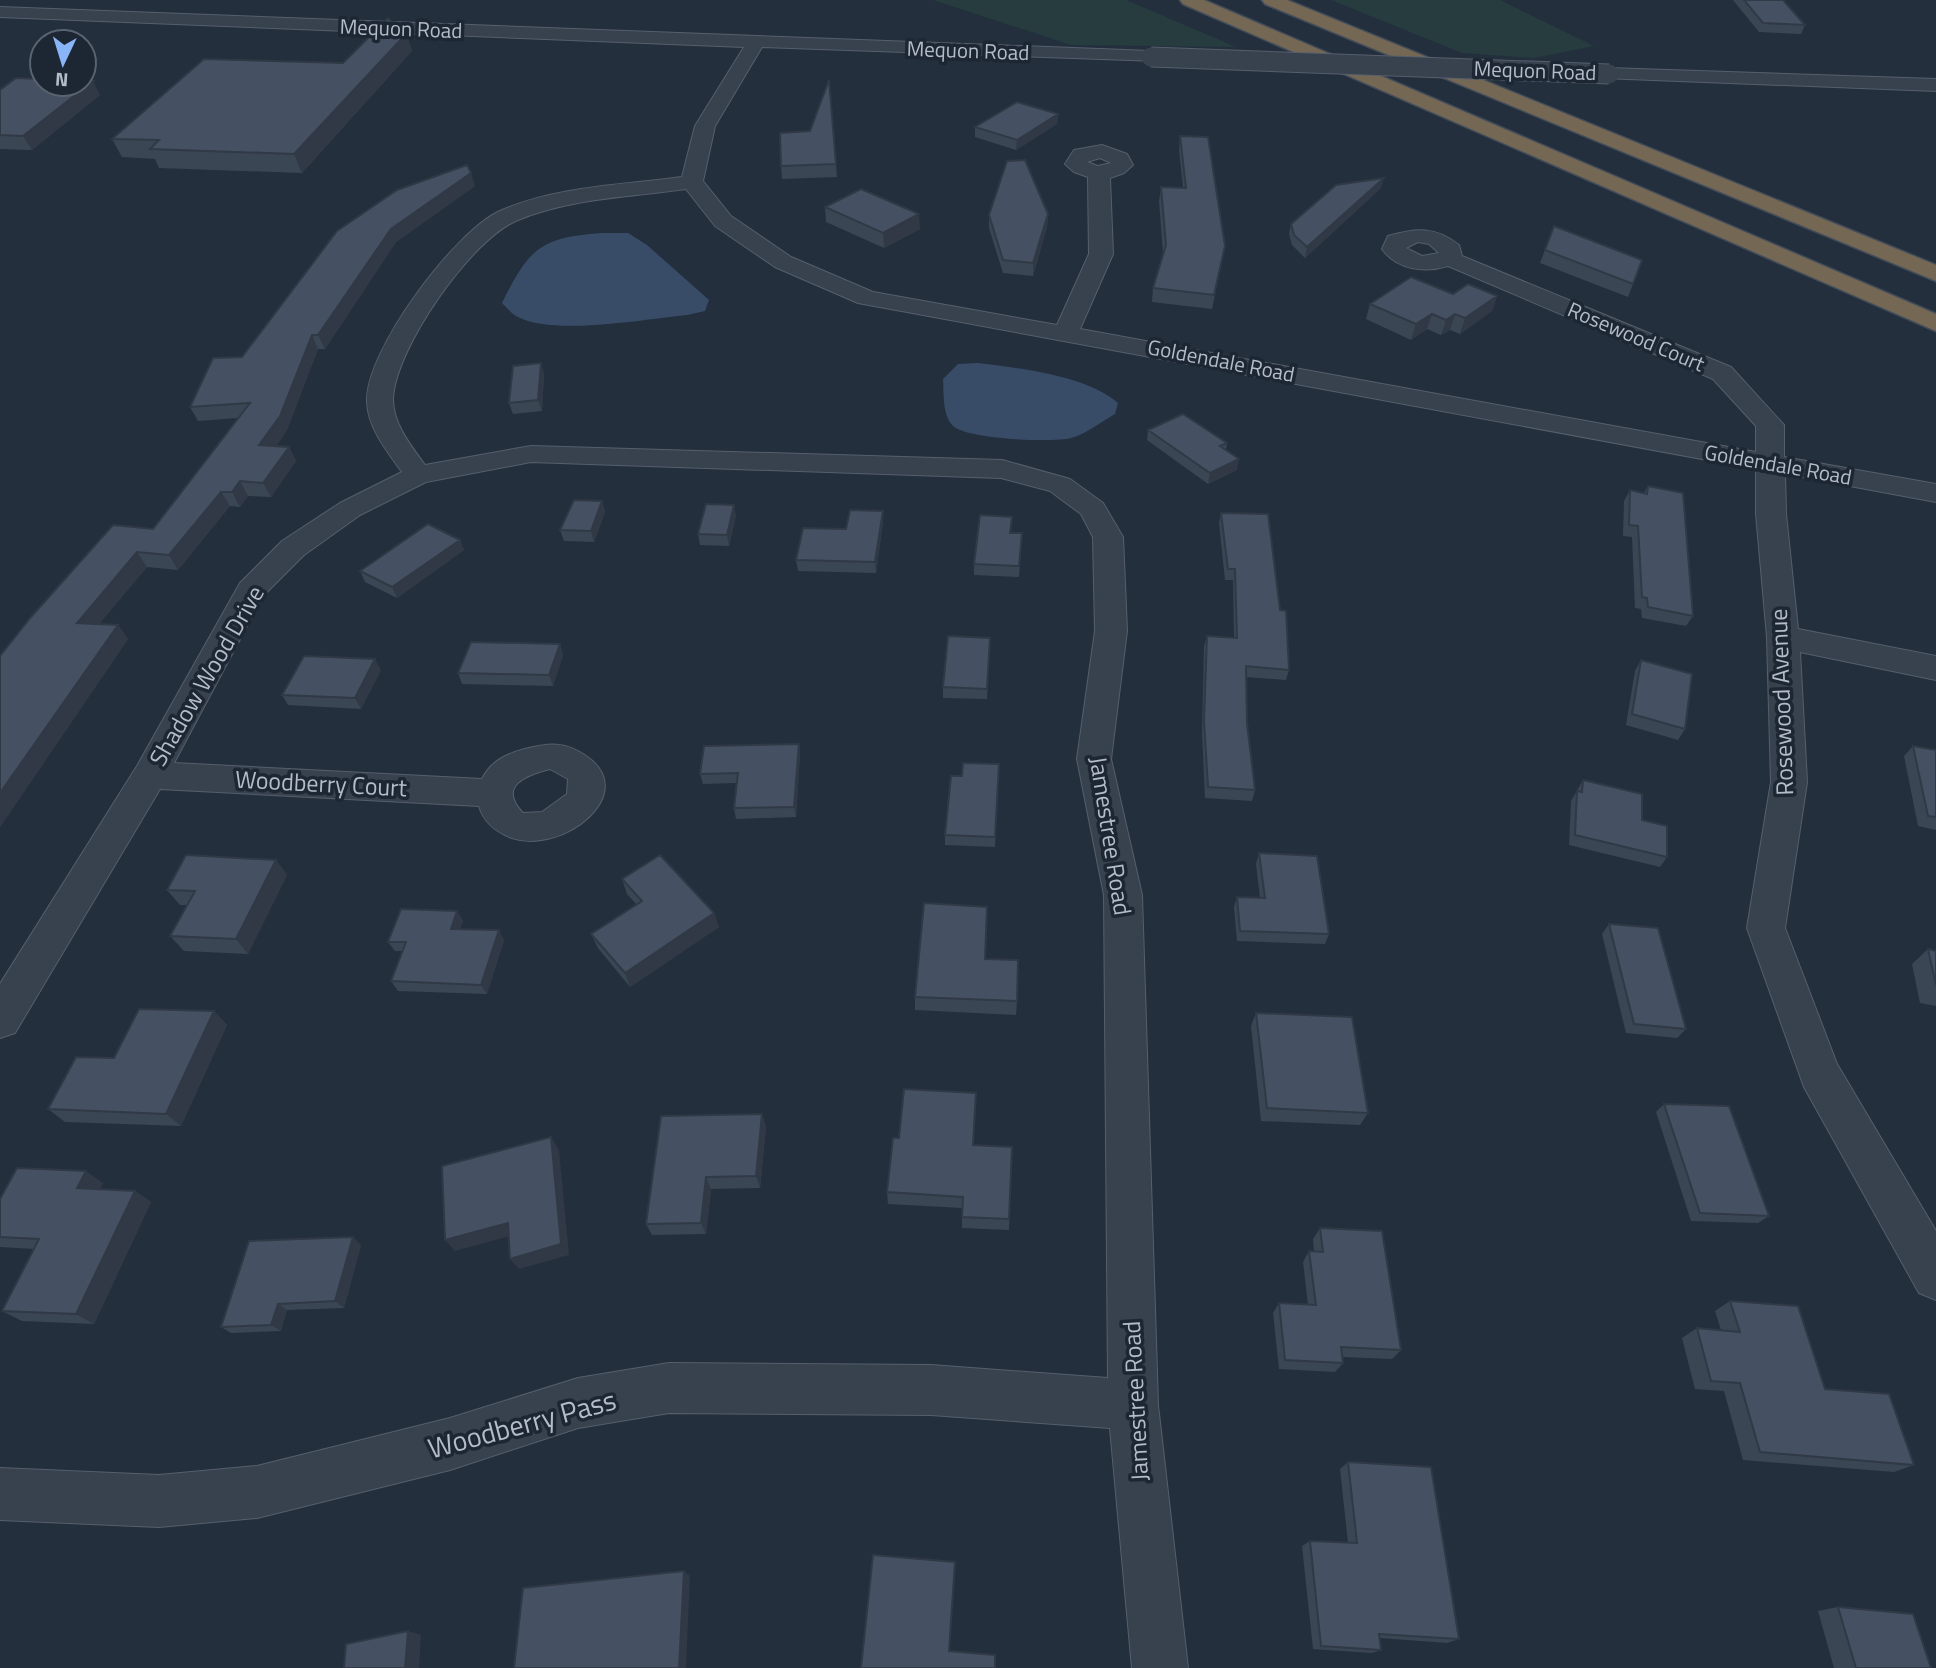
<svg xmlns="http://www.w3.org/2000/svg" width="1936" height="1668" viewBox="0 0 1936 1668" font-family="'Titillium Web',sans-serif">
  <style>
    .green { fill: #263c3f }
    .water { fill: #394c67 }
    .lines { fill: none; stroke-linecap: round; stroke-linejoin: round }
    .street-casing { stroke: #565f6c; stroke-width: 2 }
    .highway-casing { stroke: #434c59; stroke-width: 3 }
    .street { fill: #38414e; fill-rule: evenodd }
    .highway { fill: #746855; fill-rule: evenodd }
    .street-bridge-casing { stroke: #565f6c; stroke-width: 21; stroke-linecap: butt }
    .street-bridge { stroke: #38414e; stroke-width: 19 }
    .wall { fill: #3b4654 }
    .shaded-wall { fill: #303945 }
    .building { fill: #455162; stroke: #303945; stroke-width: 2 }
    .labels { text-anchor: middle; stroke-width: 7; stroke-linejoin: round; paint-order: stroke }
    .far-street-label { font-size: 21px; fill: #b4bcc9; stroke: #1d2633 }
    .street-label { font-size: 24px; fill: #b4bcc9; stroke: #1d2633 }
    .near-street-label { font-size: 28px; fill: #b4bcc9; stroke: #1d2633 }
  </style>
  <rect width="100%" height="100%" fill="#242f3e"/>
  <path class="green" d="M933,0h193l110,47 -165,-2z
    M1331,0h169l94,46 -60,12 -72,-5z"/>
  <path class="water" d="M603,233h25l19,12 62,55 -4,11 -18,4c-42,4 -132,21 -169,2 -6,-3 -11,-9 -16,-14 27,-55 39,-66 101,-70z
    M977,363c42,5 109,12 141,40l-3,11c-14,8 -29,20 -44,24 -19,5 -104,1 -118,-12 -11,-11 -9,-33 -10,-47l15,-15z"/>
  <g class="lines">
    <g class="street-casing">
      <path id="street" d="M0,7l1151,44 7,2 2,4 -2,4 -396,-14 -47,79 -12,55 28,35 60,41 82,35 184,33 32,-71 -1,-77 -14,-5 -9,-8 9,-14 28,-5 25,9 6,11 -9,8 -14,5 3,76 -33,75 676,123v-26l-43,-47 -265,-113c-23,7 -51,4 -66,-17l6,-13c28,-8 47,-10 71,9l3,11 269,111 53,58v32l152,27v18l-151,-28 1,40 12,115 138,27v24l-136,-28 7,130 -22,146 52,136 99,167v69l-17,-7 -115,-206 -57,-159 24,-146 -4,-145 -11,-123v-45l-898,-166 -83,-36 -60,-41 -29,-37c-55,8 -115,9 -168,31 -46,18 -123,128 -125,179 0,25 18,47 32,66l106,-19 471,14 68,19 33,24 20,34 4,94 -16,128 31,136 16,510 30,263h-56l-22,-240 -179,-13 -262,-2 -91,15 -128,42 -193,48 -98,9 -159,-7v-52l159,7 98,-9 193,-48 128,-40 91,-15 262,2 177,13 -4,-483 -27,-136 18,-128 -2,-94 -12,-23 -31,-23 -49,-13 -470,-16 -105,20 -66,33 -56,40 -41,41 -89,167 308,16c9,-18 24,-25 43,-30 23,-6 40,-8 61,7 55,37 -23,99 -74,82 -16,-6 -28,-15 -33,-32l-319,-17 -145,244 -15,5v-54l137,-218 103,-183 42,-42 58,-38 62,-31c-15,-21 -34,-44 -35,-70 -2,-51 88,-171 133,-191 56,-25 123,-26 182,-34l13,-51 49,-79 -744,-30zM1100,158l11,5 -13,3 -11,-4zM1418,242l11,2 10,9 -17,3 -16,-8zM550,769l18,10 -1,15 -25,18 -19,1c-26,-27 3,-38 27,-44z
        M1609,68l327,11v12l-334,-13 -2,-4 2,-4z"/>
    </g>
    <g class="highway-casing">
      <path id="highway" d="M1180,0h24l732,314v17l-753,-327z
        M1262,0h25l649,265v16l-671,-277z"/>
    </g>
    <use href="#street" class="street"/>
    <use href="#highway" class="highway"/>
    <g class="street-bridge-casing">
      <path id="street-bridge" d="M1151,57l458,17"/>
    </g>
    <use href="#street-bridge" class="street-bridge"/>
  </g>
  <path class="wall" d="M1733,0h50l22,25 -4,9 -42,-2z
    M406,34l6,17 -110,122 -143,-5 -4,-9 -33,-2 -10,-18 231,-76z
    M829,80l8,97 -55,2 -1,-13 29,-35z
    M0,90l100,5 -68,55 -32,-1z
    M1058,114l-1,10 -41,26 -41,-13v-10z
    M1180,136l45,110 -13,63 -60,-7 1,-14 10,-35 -4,-52 2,-14h22l-4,-37z
    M475,186l-79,56 -71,107h-7l-31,81 -11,16 13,1 7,14 -25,36 -23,-1 -8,11 -10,-1 -52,64 -31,-3 -48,57 19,1 10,14 -128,188v-171l153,-127 85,-111 -40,3 -8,-14 52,-50 95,-126z
    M1381,188l-76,70 -13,-13 -3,-11 2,-10z
    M825,207l95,22 -36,19 -58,-26z
    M1048,214l-1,13 -14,49 -30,-3 -14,-45v-13z
    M1554,226l79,58 -5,13 -88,-34z
    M1453,294l44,2 -5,15 -32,23 -10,-4 -9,5 -14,-6 -16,11 -45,-21 4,-15z
    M544,374l-2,37 -29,3 -4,-11z
    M1148,430l79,13 -1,7 11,20 -29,14 -61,-44z
    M1648,486l45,130 -7,10 -44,-8 -1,-9 -6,-1 -3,-71 -9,-1 1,-35 6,-11 14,3z
    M602,501l3,11 -11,30 -30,-1 -4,-11z
    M883,511v11l-7,51 -78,-2 -2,-11 50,-31z
    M1221,513l59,97 9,60 -3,10 -40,-3 1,46 8,67 -3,11 -47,-3 -3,-66 2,-85 3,-11 27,2 -1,-58h-8l-6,-57z
    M736,515l-7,31 -29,-1 -2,-11z
    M1011,533h11l-3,44 -45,-2v-11z
    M460,540l4,10 -67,48 -32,-16 -5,-11z
    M990,638l-3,61 -44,-1v-11z
    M560,644l3,11 -10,31 -91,-2 -4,-11z
    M1641,660l44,69 -7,11 -52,-15 9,-54z
    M381,670l-20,39 -73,-4 -6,-10z
    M799,744l1,10 -4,63 -60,2 -2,-11 2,-25 -33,1 -3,-10z
    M1913,746l23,4v80l-18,-4 -14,-70z
    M999,764l-4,83 -50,-2v-10l17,-59z
    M1583,780l59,40 25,37 -7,10 -91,-22 2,-44z
    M1259,853l70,81 -4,10 -88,-3 -3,-34 3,-10 23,1 -4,-34z
    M276,860l11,15 -39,79 -64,-3 -14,-15 17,-31h-7l-13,-15z
    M622,879l92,34 5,14 -89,60 -32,-39 -7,-14 46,-29 -10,-11z
    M457,911l6,10 -3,8 44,11 -17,54 -89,-3 -7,-10 12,-30h-8l-7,-9z
    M1609,924l77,105 -9,9 -51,-5 -24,-99z
    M1928,949l8,2v55l-16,-3 -8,-39z
    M985,959l32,42 -1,14 -101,-5v-13z
    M214,1011l13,14 -46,101 -116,-4 -17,-13 66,-51z
    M1256,1013l112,100 -8,12 -99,-4 -10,-95z
    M1664,1104l105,112 -11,7 -67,-2 -35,-109z
    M976,1106l-3,39 39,2 -3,83 -47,-2v-20l-74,-4 -1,-12 12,-54z
    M762,1114l4,13 -6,61 -49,1 -5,45 -54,1 -6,-11z
    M103,1183l-3,6 35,2 16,11 -57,122 -72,-3 -20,-10 32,-62 -34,-2v-48z
    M1320,1228l81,122 -9,9 -50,-2 1,6 -8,9 -56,-3 -6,-56 6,-10 29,2 -5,-43 6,-11 5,1 -1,-13z
    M361,1245l-17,63 -57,2 -6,21 -50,2 -10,-6z
    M1730,1301l95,88 89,76 -20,7 -151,-12 -19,-69 -29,-2 -13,-51 15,-10 24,2 -6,-19z
    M1348,1462l111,177 -12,4 -67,-5 1,12 -9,3 -59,-4 -11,-103 8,-5 38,2 -8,-74z
    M1838,1607l93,61h-97l-16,-57z"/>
  <path class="shaded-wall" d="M406,34l6,17 -110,122 -8,-19z
    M93,81l7,14 -68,55 -9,-14z
    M1058,114l-1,10 -41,26 1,-10z
    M471,173l4,13 -79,56 -71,107 -7,-14 73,-106z
    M1384,178l-3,10 -76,70 2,-11z
    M919,214l1,15 -36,19 -1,-15z
    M1048,214l-1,13 -14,49v-13z
    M1497,296l-5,15 -32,23 5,-16z
    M1432,314l-5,15 -16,11 5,-16z
    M1455,314l-5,16 -9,5 5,-15z
    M312,335l6,14 -31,81 -21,30 -7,-15z
    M541,363l3,11 -2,37 -4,-11z
    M289,447l7,14 -25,36 -8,-14z
    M1239,459l-2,11 -29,14 2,-11z
    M240,481l8,15 -8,11 -8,-15z
    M221,492l9,14 -52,64 -9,-15z
    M602,501l3,11 -11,30 -3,-11z
    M734,505l2,10 -7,31 -2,-11z
    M883,511v11l-7,51 -1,-11z
    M460,540l4,10 -67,48 -5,-11z
    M137,552l10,15 -59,70 -11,-14z
    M118,625l10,14 -128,188v-34z
    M560,644l3,11 -10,31 -4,-11z
    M375,659l6,11 -20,39 -6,-11z
    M799,744l1,10 -4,63 -2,-10z
    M276,860l11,15 -39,79 -12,-15z
    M457,911l6,10 -6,18 -6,-10z
    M714,913l5,14 -89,60 -5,-14z
    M499,930l5,10 -17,54 -6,-9z
    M214,1011l13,14 -46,101 -15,-12z
    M762,1114l4,13 -6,61 -4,-12z
    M551,1137l8,13 10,105 -50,14 -9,-10z
    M86,1171l17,12 -9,17 -17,-12z
    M706,1177l5,12 -5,45 -5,-11z
    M135,1191l16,11 -57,122 -18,-10z
    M508,1223l9,11 -62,17 -10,-11z
    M353,1237l8,8 -17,63 -9,-7z
    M278,1304l9,6 -6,21 -10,-6z
    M684,1571l6,5 -4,92h-7z
    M408,1631l13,4 -2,33h-14z"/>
  <path class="building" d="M1744,0h39l22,25 -42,-2z
    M388,18l18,16 -112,120 -144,-5 9,-9 -47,-1 92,-80 139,4z
    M16,78l26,1v5h42v-3h9l-70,55 -23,-1v-45z
    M829,80l7,84 -55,2 -1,-33 30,-2z
    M1017,102l41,12 -41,26 -42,-13z
    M1180,136l28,1 17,109 -11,49 -61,-7 13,-43 -5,-58 25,1z
    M1025,160l23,54 -15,49 -30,-3 -14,-45 18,-54z
    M467,165l4,8 -80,56 -73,106h-6l-32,81 -21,29 30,2 -26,36 -23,-2 -8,11h-11l-52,63 -32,-3 -60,71 41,2 -118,168v-137l31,-39 82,-92 40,4 97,-126 -60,4 23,-49 29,-1 95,-126 60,-41z
    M1384,178l-77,69 -13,-12 -3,-11 45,-39z
    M861,189l58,25 -36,19 -58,-26z
    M1554,226l88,34 -9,24 -88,-34z
    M1411,277l42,17 15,-10 29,12 -32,22 -10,-4 -9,6 -14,-6 -16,10 -46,-20z
    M541,363l-3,37 -29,3 4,-37z
    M1183,414l44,29 -7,3 19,13 -29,14 -62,-43z
    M1648,486l35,7 10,123 -45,-9 -1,-9 -5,-1 -4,-71 -9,-1 1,-35 17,4z
    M574,500l28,1 -11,30 -31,-1z
    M706,504l28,1 -7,30 -29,-1z
    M850,510l33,1 -8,51 -79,-2 7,-32 43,1z
    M1221,513l47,1 12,96 6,1 3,59 -43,-4 1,57 8,67 -47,-3 -4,-66 3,-85 30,2 -2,-69h-7z
    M980,515l32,2 -2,16h12l-3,33 -45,-2z
    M428,524l32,16 -68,47 -32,-16z
    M948,636l42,2 -3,51 -44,-2z
    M471,642l89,2 -11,31 -91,-2z
    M304,656l71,3 -20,39 -73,-3z
    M1641,660l51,14 -7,55 -53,-15z
    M799,744l-5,63 -60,1 4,-35 -38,1 4,-28z
    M1913,746l23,4v67l-8,-1z
    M963,763l36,1 -4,73 -50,-2 6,-59h11z
    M1583,780l59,14v26l25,6v31l-92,-22 2,-44 5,1z
    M1259,853l58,3 12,78 -89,-3 -3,-34 28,1z
    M186,855l90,5 -40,79 -66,-3 25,-45 -28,-1z
    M660,855l54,58 -89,60 -34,-39 51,-33 -20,-22z
    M924,903l63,4 -2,52 33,1 -1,41 -102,-4z
    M401,909l56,2 -6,18 48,1 -18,55 -90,-4 15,-39h-18z
    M1609,924l49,4 28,101 -52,-5z
    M1928,949l8,2v34z
    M139,1009l75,2 -48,103 -118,-5 28,-52 38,1z
    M1256,1013l96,4 16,96 -101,-5z
    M904,1089l72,4 -3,52 39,2 -3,72 -47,-2 1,-20 -76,-5 6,-54h6z
    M1664,1104l65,2 40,110 -69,-3z
    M762,1114l-6,62 -50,1 -5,46 -55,1 15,-108z
    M551,1137l10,107 -51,15 -2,-36 -63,17 -3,-74z
    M17,1168l69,3 -9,17 58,3 -59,123 -74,-3 37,-72 -39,-2v-38z
    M1320,1228l62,3 19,119 -60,-3 2,16 -58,-3 -6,-57 37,2 -7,-54 14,1z
    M353,1237l-18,64 -57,3 -7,21 -50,2 28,-86z
    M1730,1301l68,5 27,83 64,5 25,71 -154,-13 -20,-69 -29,-2 -14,-53 43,4z
    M1348,1462l83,5 28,172 -80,-5 2,16 -60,-4 -11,-105 47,2z
    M873,1555l82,7 -6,89 46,4v13h-134z
    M684,1571l-5,97h-165l9,-80z
    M1838,1607l75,7 18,54h-75z
    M408,1631l-3,37h-61l2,-24z"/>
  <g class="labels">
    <g class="far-street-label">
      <text transform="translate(401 29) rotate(2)" y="7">Mequon Road</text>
      <text transform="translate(968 51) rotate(2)" y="7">Mequon Road</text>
      <text transform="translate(1535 71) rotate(2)" y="7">Mequon Road</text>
      <text transform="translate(1636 337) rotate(23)" y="7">Rosewood Court</text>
      <text transform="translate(1221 361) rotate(11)" y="7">Goldendale Road</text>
      <text transform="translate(1778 465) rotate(10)" y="7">Goldendale Road</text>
    </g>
    <g class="street-label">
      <text transform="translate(207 676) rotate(-60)" y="8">Shadow Wood Drive</text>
      <text transform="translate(1782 702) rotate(-92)" y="8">Rosewood Avenue</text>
      <text transform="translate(321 784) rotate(3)" y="8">Woodberry Court</text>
      <text transform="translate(1110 836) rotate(81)" y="8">Jamestree Road</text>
      <text transform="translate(1136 1401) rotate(-93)" y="8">Jamestree Road</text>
    </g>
    <g class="near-street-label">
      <text transform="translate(522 1424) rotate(-15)" y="10">Woodberry Pass</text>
    </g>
  </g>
  <g transform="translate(63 63) rotate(184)"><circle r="33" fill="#1d2633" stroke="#59626f" stroke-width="2"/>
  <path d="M0-5L12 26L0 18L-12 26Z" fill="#8ab4f8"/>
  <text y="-10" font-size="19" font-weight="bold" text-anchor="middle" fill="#b4bcc9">N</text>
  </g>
</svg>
